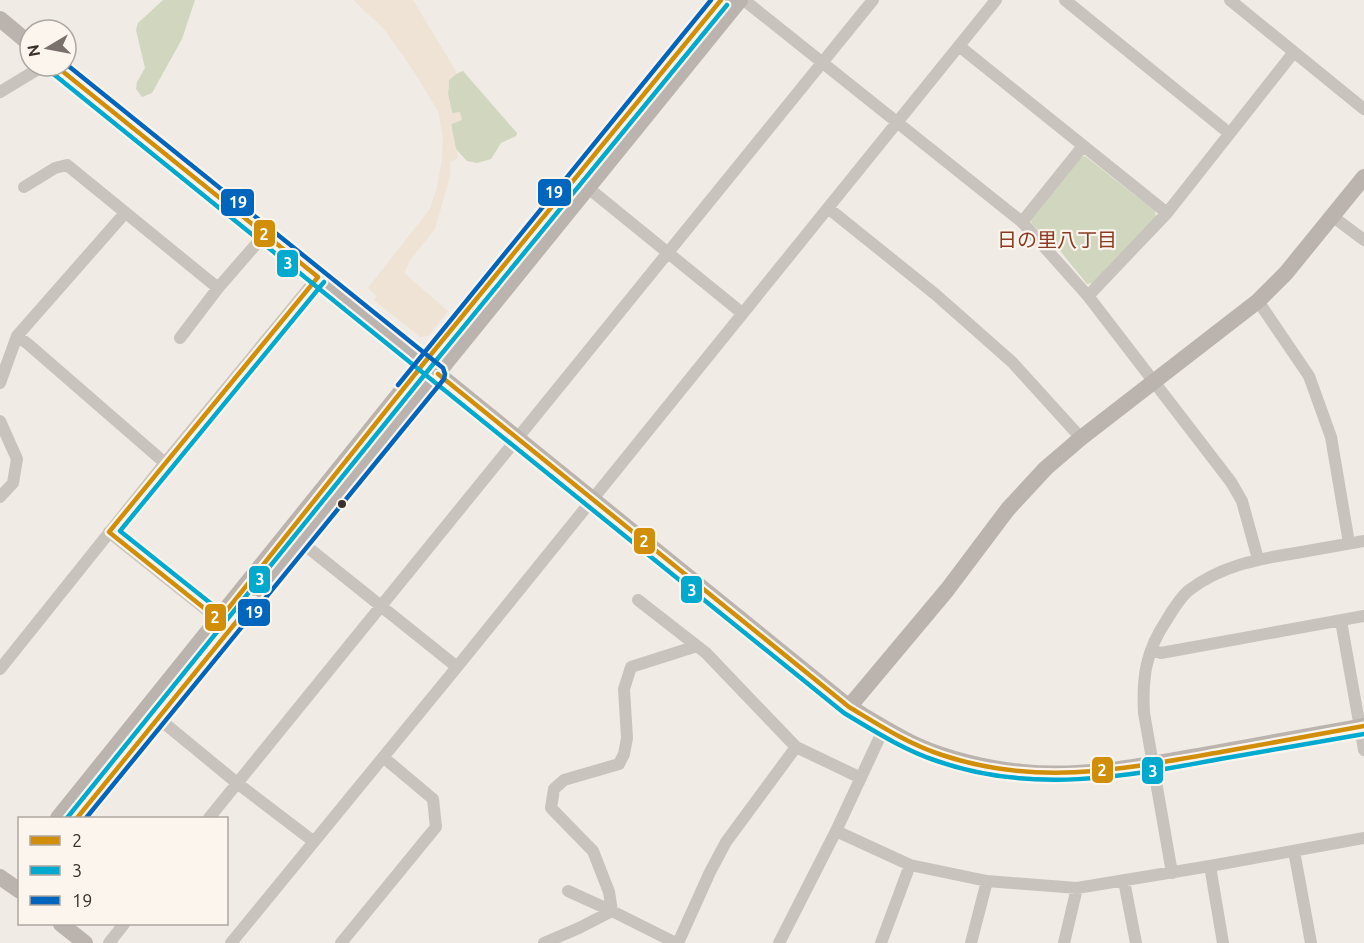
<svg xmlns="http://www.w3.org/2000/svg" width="1364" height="943" viewBox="0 0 1364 943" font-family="Ubuntu,'Noto Sans JP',sans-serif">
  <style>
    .green { fill: #d1d6bf }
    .plaza { fill: #eee3d5 }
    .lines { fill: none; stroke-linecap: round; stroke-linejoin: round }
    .street { stroke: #c9c3be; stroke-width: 12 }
    .secondary { stroke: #bab3ae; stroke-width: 16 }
    .bus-1-casing { stroke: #fbf5ee; stroke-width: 9 }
    .bus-2-casing { stroke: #fbf5ee; stroke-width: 9 }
    .bus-3-casing { stroke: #fbf5ee; stroke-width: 9 }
    .bus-1 { stroke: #d18e09; stroke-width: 4.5 }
    .bus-2 { stroke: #00a9ce; stroke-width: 4.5 }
    .bus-3 { stroke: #0065bd; stroke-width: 4.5 }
    .bus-dot { fill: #3b302b; stroke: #fbf5ee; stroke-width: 2 }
    .labels { text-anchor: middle; stroke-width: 4.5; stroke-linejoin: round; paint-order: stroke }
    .neighbourhood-label { font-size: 20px; fill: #8c3b22; stroke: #fbf5ee }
    .line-badge { stroke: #fbf5ee; stroke-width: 2 }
    .badge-label { font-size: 16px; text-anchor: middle; font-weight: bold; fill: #fff }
  </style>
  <rect width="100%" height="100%" fill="#f0ebe5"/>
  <path class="green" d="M163,0h32l-13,39 -30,54 -10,4 -6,-8 1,-7 8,-14 -9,-38 2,-7z
    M463,71l54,62 -1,3 -15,7 -10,16 -14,4 -10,-2 -12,-13 -4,-24 10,-4 -9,-7 -4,-19 1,-14 7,-6z
    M1085,156l70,55 1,6 -63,66 -6,1 -26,-32 -29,-28 -2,-6 50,-61z"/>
  <path class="plaza" d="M353,0h60l44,73 -8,7 -1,14 4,19 8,-1 2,8 -11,4 7,34 -8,4v14l-15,53 -25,31 -6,13 44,38 -20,25 -8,1 -46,-37 3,-4 -9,-8 62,-79 7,-22 5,-27 1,-20 -4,-27 -26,-43 -29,-41z"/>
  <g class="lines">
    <path class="street" d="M744,0l278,222 66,74 143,186 11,19 16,58
      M1065,0l164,133
      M1230,0l134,109
      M959,46l208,167
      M0,92l43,-26
      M24,187l31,-19 12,-3 151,123
      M587,187l155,126
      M828,208l107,86 77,68 69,76
      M1332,216l32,24
      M1022,222l61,-76
      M1088,296l79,-83 127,-161
      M1258,301l51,75 22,61 18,106
      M17,336l11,8 137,119
      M180,338l38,-50 47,-54
      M0,383l17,-47 108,-123
      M0,421l17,38 -4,24 -13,14
      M109,532l114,91
      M301,542l156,125
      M638,600l68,53 90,94 65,31
      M1341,621l23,129
      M1151,650l10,3 203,-37
      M0,669l165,-206 153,-186
      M158,718l79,65 76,58
      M209,818l664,-818
      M836,831l74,34 77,16 90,7 133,-22 154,-28
      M1294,851l17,92
      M1210,866l13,77
      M1172,873l-28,-160c-2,-36 2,-62 22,-92 6,-10 13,-22 22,-30 32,-25 69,-32 108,-38 22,-4 45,-8 68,-12
      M1124,881l12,62
      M568,891l44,20 64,32
      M612,911l-3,-19 -16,-41 -42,-43 3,-19 10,-9 55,-16 5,-10 3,-16 -3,-49 7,-22 66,-21
      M109,943l15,-19
      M231,943l226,-276 539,-667
      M341,943l95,-116 -3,-28 -50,-42
      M544,943l35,-15 33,-17
      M678,943l32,-71 16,-30 70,-95
      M779,943l57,-112 48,-103
      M881,943l29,-78
      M971,943l16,-62
      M1064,943l13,-55"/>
    <path class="secondary" d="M0,19l30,25
      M56,66l66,52 727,589c22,13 44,27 67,38 31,14 72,24 106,27 61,6 121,-6 181,-17 53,-10 107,-19 161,-29
      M849,707l98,-117 61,-81 38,-41 35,-30 177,-137 28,-28 78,-96
      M58,818l366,-455 297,-363
      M77,818l663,-818
      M0,877l20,14
      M61,924l24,19"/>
    <g class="bus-1-casing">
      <path id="bus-1" d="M56,66l262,211 -209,255 110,88 205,-257 297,-363
        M438,374l411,333c30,18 59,37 93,48 95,32 183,14 279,-3 47,-9 95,-17 143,-26
        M77,818l177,-218"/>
    </g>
    <g class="bus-2-casing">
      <path id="bus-2" d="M51,72l793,641c30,18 60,37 93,48 95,33 187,16 283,-2 48,-8 96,-17 144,-25
        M224,614l-104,-83 204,-249
        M67,818l363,-450 297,-363"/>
    </g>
    <g class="bus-3-casing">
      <path id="bus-3" d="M66,64l377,304 2,6 -1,5 -358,439
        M398,385l313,-385"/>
    </g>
    <use href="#bus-1" class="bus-1"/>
    <use href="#bus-2" class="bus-2"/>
    <use href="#bus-3" class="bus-3"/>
  </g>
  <circle class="bus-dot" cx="342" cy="504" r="5"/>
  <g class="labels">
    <g class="neighbourhood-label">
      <text x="1057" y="247">日の里八丁目</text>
    </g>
  </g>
  <g class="line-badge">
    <rect x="537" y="178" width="35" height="29" rx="6" fill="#0065bd"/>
    <rect x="220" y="188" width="35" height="29" rx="6" fill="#0065bd"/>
    <rect x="253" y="219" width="23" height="29" rx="6" fill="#d18e09"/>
    <rect x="276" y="249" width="23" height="29" rx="6" fill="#00a9ce"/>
    <rect x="633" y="527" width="23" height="28" rx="6" fill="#d18e09"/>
    <rect x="248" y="565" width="23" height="29" rx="6" fill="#00a9ce"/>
    <rect x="680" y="575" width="23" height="29" rx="6" fill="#00a9ce"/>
    <rect x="237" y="598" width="34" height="29" rx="6" fill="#0065bd"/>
    <rect x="204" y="603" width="23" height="29" rx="6" fill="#d18e09"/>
    <rect x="1091" y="756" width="23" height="28" rx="6" fill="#d18e09"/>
    <rect x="1141" y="756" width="23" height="29" rx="6" fill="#00a9ce"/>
  </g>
  <g class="badge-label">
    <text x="554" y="198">19</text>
    <text x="238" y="208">19</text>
    <text x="264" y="240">2</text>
    <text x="288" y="269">3</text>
    <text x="644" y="547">2</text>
    <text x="260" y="585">3</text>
    <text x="692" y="596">3</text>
    <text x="254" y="618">19</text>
    <text x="215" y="623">2</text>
    <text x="1102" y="776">2</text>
    <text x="1153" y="777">3</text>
  </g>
  <rect x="18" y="817" width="210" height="108" fill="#fbf5ee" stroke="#aea6a0" stroke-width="1.5"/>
  <rect x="30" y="836" width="30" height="9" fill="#d18e09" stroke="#aea6a0" stroke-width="1.5"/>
  <text x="72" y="847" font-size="18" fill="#3b302b">2</text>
  <rect x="30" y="866" width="30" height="9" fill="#00a9ce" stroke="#aea6a0" stroke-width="1.5"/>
  <text x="72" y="877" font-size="18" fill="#3b302b">3</text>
  <rect x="30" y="896" width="30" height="9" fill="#0065bd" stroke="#aea6a0" stroke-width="1.5"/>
  <text x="72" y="907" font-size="18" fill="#3b302b">19</text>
  <g transform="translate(48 48) rotate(260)"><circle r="28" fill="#fbf5ee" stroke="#aea6a0" stroke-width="1.5"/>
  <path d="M0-4.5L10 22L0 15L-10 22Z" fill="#7a716c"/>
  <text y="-9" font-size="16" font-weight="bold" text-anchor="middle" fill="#3b302b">N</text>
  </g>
</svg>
